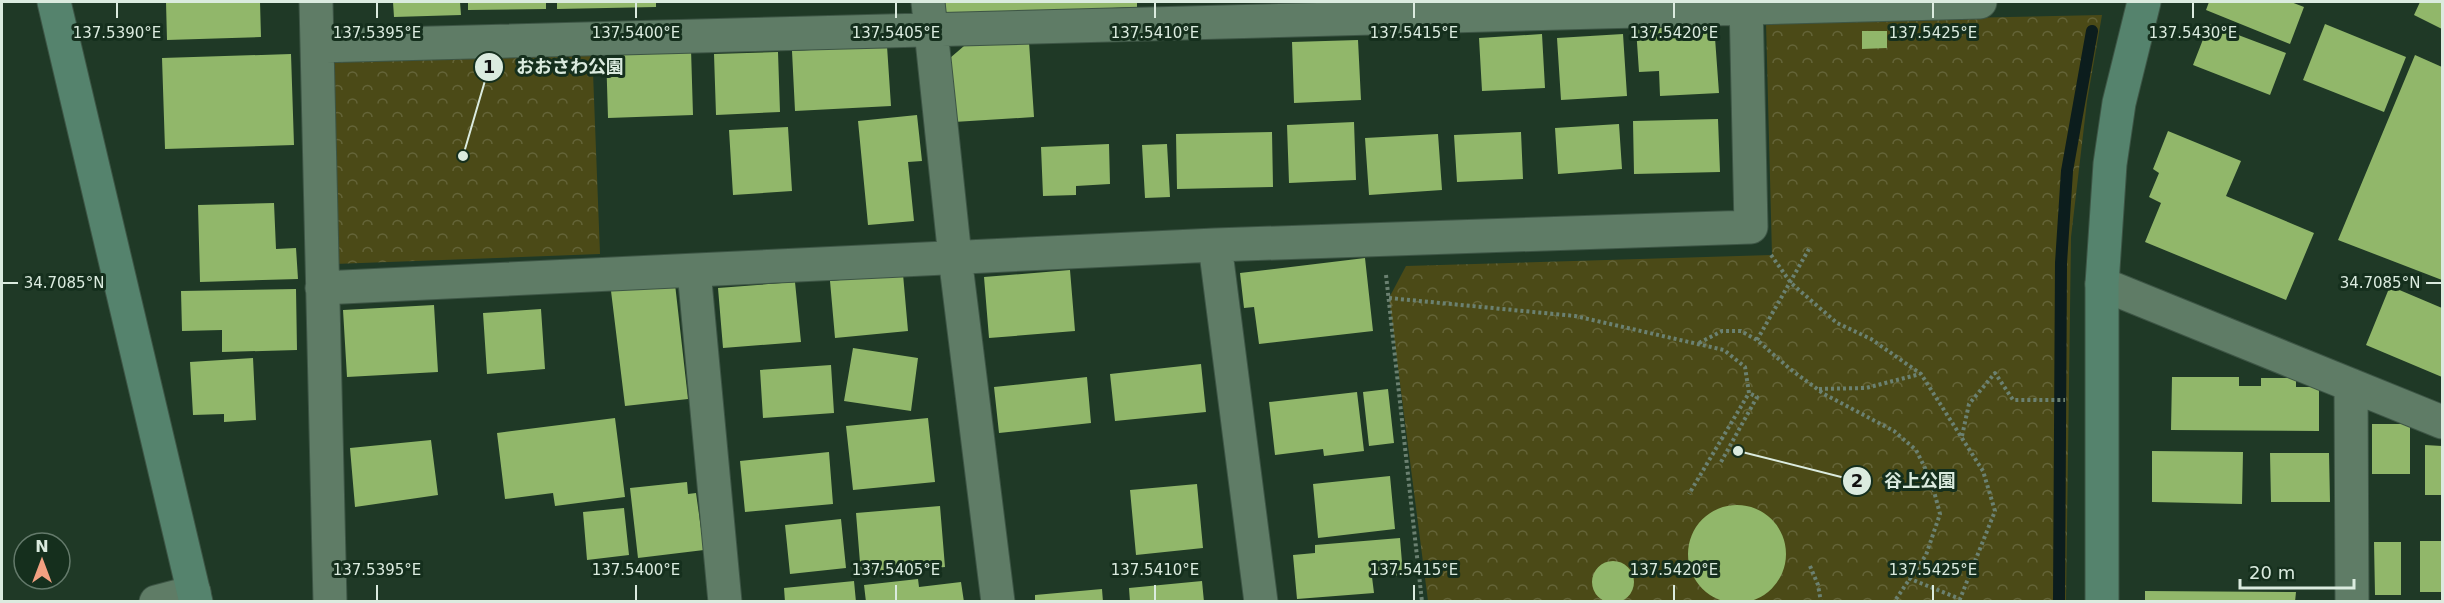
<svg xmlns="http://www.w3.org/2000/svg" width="2444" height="603" viewBox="0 0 2444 603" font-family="'DejaVu Sans','Noto Sans JP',sans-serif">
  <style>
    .forest { fill: url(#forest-crowns) }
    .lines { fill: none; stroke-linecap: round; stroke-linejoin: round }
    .stream { stroke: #0c1d1d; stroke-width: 12 }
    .building { fill: #91b76a }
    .street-casing { stroke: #3d5545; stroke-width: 35 }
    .secondary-casing { stroke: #3d5545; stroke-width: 35 }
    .path { stroke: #6b8171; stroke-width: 4; stroke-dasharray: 3 3; stroke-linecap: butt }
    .street { stroke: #5f7c66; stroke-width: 33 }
    .secondary { stroke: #55836d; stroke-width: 33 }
    .ticks { fill: none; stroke: #dbebdf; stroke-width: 2 }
    .ticks-label { font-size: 15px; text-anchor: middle; fill: #dbebdf; stroke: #152f1d; stroke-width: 6; stroke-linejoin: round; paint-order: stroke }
    .leader { fill: none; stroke: #dbebdf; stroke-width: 2 }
    .callout-dot { fill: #dbebdf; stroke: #152f1d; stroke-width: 2 }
    .mark-label { font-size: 18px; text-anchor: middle; font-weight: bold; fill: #111 }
    .callout-label { font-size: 18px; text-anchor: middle; font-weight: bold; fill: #dbebdf; stroke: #152f1d; stroke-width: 6; stroke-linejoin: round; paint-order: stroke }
  </style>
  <defs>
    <pattern id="forest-crowns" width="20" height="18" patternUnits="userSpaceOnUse" patternTransform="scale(1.5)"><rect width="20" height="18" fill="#4b4a17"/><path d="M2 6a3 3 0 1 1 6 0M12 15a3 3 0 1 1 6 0" fill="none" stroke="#646438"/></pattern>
  </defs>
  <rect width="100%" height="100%" fill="#1f3926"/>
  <path class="forest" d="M2102,15l-15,86 -16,136 -5,364h-638l-39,-303 17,-32 366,-11 -6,-233z
    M592,47l8,207 -266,10 -8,-206z"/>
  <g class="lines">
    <path class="stream" d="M2059,602l2,-339 6,-92 25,-140"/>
  </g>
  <path class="building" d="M166,2h94l1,35 -94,3z
    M393,2h67l1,13 -67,2z
    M468,2h78v7l-78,1z
    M557,2h99v5l-99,2z
    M943,2h194v5l-193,8z
    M2209,2h82l13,5 -14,37 -84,-34z
    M2420,2h22v27l-28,-14z
    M1714,24l5,69 -59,3 -1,-25 -20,1 -3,-44z
    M2209,24l77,29 -16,42 -77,-30z
    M2325,24l81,33 -22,55 -81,-32z
    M1862,31h25v17l-25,1z
    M1542,34l3,54 -63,3 -3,-53z
    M1623,34l4,62 -66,4 -4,-62z
    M1358,40l3,60 -67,3 -2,-61z
    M1029,42l5,75 -80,5 -4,-64 14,-12z
    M887,46l4,60 -96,5 -3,-60z
    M691,49l2,66 -85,3 -2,-66z
    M778,52l2,60 -64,3 -2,-61z
    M291,54l3,91 -129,4 -3,-91z
    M2415,55l27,12v213l-104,-40z
    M917,115l5,46 -14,1 6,59 -46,4 -10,-104z
    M1718,119l2,53 -86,2 -1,-53z
    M1354,122l2,58 -67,3 -2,-58z
    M1619,124l3,45 -64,5 -3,-46z
    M788,127l4,64 -59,4 -4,-65z
    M2168,131l73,30 -15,35 88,37 -28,67 -141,-58 16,-39 -12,-6 10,-24 -6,-4z
    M1272,132l1,55 -96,2 -1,-55z
    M1521,132l2,47 -66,3 -3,-47z
    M1438,134l4,56 -73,5 -4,-57z
    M1109,144l1,40 -34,2v9l-33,1 -2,-49z
    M1167,144l3,53 -25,1 -3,-53z
    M274,203l2,46 20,-1 2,31 -98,3 -2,-77z
    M1365,258l8,73 -114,13 -5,-37 -10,1 -4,-35z
    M1070,270l5,61 -86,7 -5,-61z
    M903,274l5,57 -73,7 -5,-57z
    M795,282l6,60 -78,6 -5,-60z
    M675,284l13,115 -63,7 -14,-115z
    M2390,286l52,22v69l-76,-32z
    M296,289l1,61 -75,2v-22l-40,1 -1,-40z
    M434,305l4,67 -91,5 -4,-67z
    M541,309l4,60 -58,5 -4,-61z
    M853,348l65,10 -7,53 -67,-10z
    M253,358l3,62 -32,2v-8l-31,1 -3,-53z
    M1201,364l5,48 -91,9 -5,-47z
    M831,365l3,48 -71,5 -3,-48z
    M1087,377l4,46 -92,10 -5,-46z
    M2172,377h67v9h22v-8h35v9h23v44l-148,-1z
    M1388,389l6,54 -25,3 -6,-54z
    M1357,392l7,59 -40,5 -1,-7 -48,6 -6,-53z
    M615,418l10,79 -70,9 -2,-13 -48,6 -8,-66z
    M928,418l7,64 -82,8 -7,-64z
    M2372,424h38v50h-38z
    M431,440l7,55 -83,12 -5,-59z
    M2425,445l17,1v49h-17z
    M2152,451l91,1 -1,52 -90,-2z
    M829,452l4,52 -88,8 -5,-51z
    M2270,453h59l1,49h-59z
    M1390,476l5,53 -77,9 -5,-54z
    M687,482l1,12 8,-1 8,57 -66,8 -8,-70z
    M1197,484l6,64 -67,7 -6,-65z
    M1688 554a49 49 0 1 1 98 0a49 49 0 1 1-98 0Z
    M940,506l5,61 -84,8 -5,-62z
    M624,508l5,47 -42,5 -4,-48z
    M841,519l5,49 -56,6 -5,-49z
    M1400,538l3,37 -31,2 2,16 -77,6 -4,-44 22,-2v-8z
    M2420,541h22v51h-22z
    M2374,542h27v53h-26z
    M1592 582a21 21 0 1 1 42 0a21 21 0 1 1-42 0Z
    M918,579l1,8 42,-5 3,20h-98l-2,-17z
    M854,581l2,21h-71l-1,-14z
    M1202,581l2,21h-74l-1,-14z
    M1102,589l1,13h-68v-7z
    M2145,591l151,1 -1,10h-150z"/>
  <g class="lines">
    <g class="street-casing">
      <path id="street" d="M316,2l14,600
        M928,2l27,255 43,345
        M317,46l1663,-44
        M1215,245l46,357
        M694,271l31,331
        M2102,284l340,138
        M322,288l893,-43 536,-18 -5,-225
        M2351,385l1,217
        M156,602l38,-10"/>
    </g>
    <g class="secondary-casing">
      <path id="secondary" d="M54,2l142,600
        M2102,602v-318l8,-120 9,-61 25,-101"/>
    </g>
    <path class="path" d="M1771,255l20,28 46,40 34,16 50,35 62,97 12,40 -35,88 -52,-21
      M1386,275l36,327
      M1389,298l186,18 149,34 21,17 4,26 -60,101
      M1757,340l52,-91
      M1699,343l23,-12h19l16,9 33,29 34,25 70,37 22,19 15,30 9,34 -14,41 -32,47
      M1819,389l47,-1 54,-14
      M1962,436l7,-32 26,-31 18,27h52
      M1721,462l36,-65 -8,-4
      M1810,566l8,19 3,17"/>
    <use href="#street" class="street"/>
    <use href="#secondary" class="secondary"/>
  </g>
  <path class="ticks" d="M117,3v15M377,3v15M636,3v15M896,3v15M1155,3v15M1414,3v15M1674,3v15M1933,3v15M2193,3v15M3,283h15M2426,283h15M377,585v15M636,585v15M896,585v15M1155,585v15M1414,585v15M1674,585v15M1933,585v15"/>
  <g class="ticks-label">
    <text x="117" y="38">137.5390°E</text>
    <text x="377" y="38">137.5395°E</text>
    <text x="636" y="38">137.5400°E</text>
    <text x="896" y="38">137.5405°E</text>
    <text x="1155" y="38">137.5410°E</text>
    <text x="1414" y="38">137.5415°E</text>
    <text x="1674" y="38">137.5420°E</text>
    <text x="1933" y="38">137.5425°E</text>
    <text x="2193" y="38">137.5430°E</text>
    <text x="64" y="288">34.7085°N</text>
    <text x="2380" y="288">34.7085°N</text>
    <text x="377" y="575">137.5395°E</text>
    <text x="636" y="575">137.5400°E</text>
    <text x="896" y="575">137.5405°E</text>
    <text x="1155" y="575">137.5410°E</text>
    <text x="1414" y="575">137.5415°E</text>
    <text x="1674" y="575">137.5420°E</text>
    <text x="1933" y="575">137.5425°E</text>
  </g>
  <path class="leader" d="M463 156L489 67M1738 451L1857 481"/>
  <g class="callout-dot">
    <circle cx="463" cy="156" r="6"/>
    <circle cx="1738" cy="451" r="6"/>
    <circle cx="489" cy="67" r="15"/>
    <circle cx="1857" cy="481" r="15"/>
  </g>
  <g class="mark-label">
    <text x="489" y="73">1</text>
    <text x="1857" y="487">2</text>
  </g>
  <g class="callout-label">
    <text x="570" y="73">おおさわ公園</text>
    <text x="1920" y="487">谷上公園</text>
  </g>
  <rect width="2444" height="603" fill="none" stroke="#dbebdf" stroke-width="6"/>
  <g transform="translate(42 561)"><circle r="28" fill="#152f1d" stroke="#647a6b" stroke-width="1.5"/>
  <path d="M0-4.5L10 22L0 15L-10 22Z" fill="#f2a081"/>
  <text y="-9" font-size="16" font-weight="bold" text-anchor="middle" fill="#dbebdf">N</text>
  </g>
  <path d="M2240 579v9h114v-9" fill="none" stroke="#dbebdf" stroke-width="3"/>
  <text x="2249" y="579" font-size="18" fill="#dbebdf" stroke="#152f1d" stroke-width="4.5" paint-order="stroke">20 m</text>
</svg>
